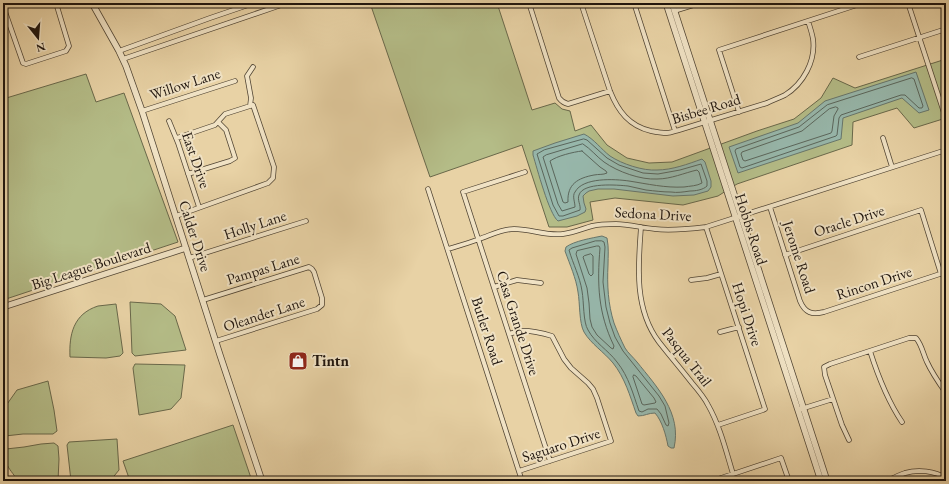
<svg xmlns="http://www.w3.org/2000/svg" width="949" height="484" viewBox="0 0 949 484" font-family="'EB Garamond',serif">
  <style>
    .green { fill: #b4bc87; stroke: #69684a }
    .water { fill: #97b7ab; stroke: #67766c }
    .lines { fill: none; stroke-linecap: round; stroke-linejoin: round }
    .shore { stroke: #5a665c; stroke-width: 1 }
    .minor-casing { stroke: #504433; stroke-width: 5.5 }
    .tertiary-casing { stroke: #504433; stroke-width: 7 }
    .minor { stroke: #f0e2c4; stroke-width: 4 }
    .tertiary { stroke: #f0e2c4; stroke-width: 5.5 }
    .labels { text-anchor: middle; stroke-width: 4; stroke-linejoin: round; paint-order: stroke }
    .street-label { font-size: 15px; fill: #1e140d; stroke: #f0e2c4 }
    .poi-label { font-size: 15px; font-weight: bold; fill: #1e140d; stroke: #f0e2c4; text-anchor: start }
  </style>
  <rect width="100%" height="100%" fill="#e8d2a5"/>
  <filter id="stains"><feTurbulence type="fractalNoise" baseFrequency=".005" numOctaves="4"/><feColorMatrix values="0 0 0 0 .2 0 0 0 0 .09 0 0 0 0 .02 0 0 0 .5 -.17"/></filter>
  <radialGradient id="worn" r=".72"><stop offset=".6" stop-color="#630" stop-opacity="0"/><stop offset="1" stop-color="#630" stop-opacity=".3"/></radialGradient>
  <path class="green" d="M370,3h127l35,107 23,-7 7,6 8,2 5,20 16,-6 16,20 20,13 22,5 23,-1 85,-31 37,-12 27,-21 12,-20 22,10 91,-29v59l-32,10 -17,-20 -44,14 -1,23 -115,39 -19,12 -35,9 -68,-7 -25,4 3,18 -26,7h-18l-27,-82 -92,32z
    M86,74l10,28 28,-9 54,149 -175,58v-201z
    M130,302l31,2 14,12 11,34 -51,6 -3,-3z
    M116,304l7,49 -3,3 -14,2 -36,-1c-1,-22 3,-43 28,-51 6,-1 12,-1 18,-2z
    M135,364l50,1 -4,33 -10,11 -32,6 -6,-47z
    M48,381l6,29 3,21 -4,3h-30l-18,2v-29l12,-17z
    M233,425l19,56h-122l-7,-20z
    M117,439l2,31 -9,11h-39l-4,-36 2,-3z
    M54,443l4,3 1,13 -1,22h-40c-6,-10 -18,-20 -12,-32l18,-2 17,-3z"/>
  <path class="water" d="M916,72l13,38 -10,3 -17,-15 -59,20 -2,21 -103,34 -9,-26 69,-24 27,-22z
    M584,134c10,5 17,15 26,22 12,8 33,15 47,14 15,0 31,-6 45,-11l3,3 6,19v6l-3,4 -14,4 -21,1 -59,-7h-16l-9,2 -3,2 -3,3 1,7 2,6 -1,3 -8,4 -19,5c-9,-7 -21,-53 -25,-66v-4l22,-8z
    M602,236l5,2c2,10 1,18 1,27 -1,20 0,39 6,58 3,8 7,17 11,25 3,5 8,9 12,14 20,25 45,51 37,86h-3l-3,-2c-2,-11 -6,-25 -13,-33 -7,0 -10,3 -17,3l-2,-3c-6,-17 -11,-35 -23,-50 -9,-11 -22,-19 -29,-31 -5,-9 -4,-29 -6,-40 -2,-14 -8,-27 -13,-41l1,-4c8,-6 26,-9 36,-11z"/>
  <g class="lines">
    <path class="shore" d="M912,78l2,1 9,27 -1,2h-3l-14,-13h-4l-60,20 -2,3 -2,17 -1,1 -94,32 -2,-1 -5,-16 1,-2 63,-22 28,-22z
      M836,107l2,1v1l-4,7 -2,15 -1,2 -86,28 -2,-1 -2,-6 1,-2 60,-21 27,-22z
      M584,139l3,1 20,18 12,7 24,8 15,1 22,-4 21,-6 6,17v5c-4,4 -12,5 -17,5 -7,1 -13,2 -19,1 -8,0 -16,-1 -25,-2 -6,-1 -12,-3 -18,-4 -10,-1 -45,-4 -49,9 -2,5 2,10 1,15l-17,6h-4l-6,-11 -16,-51 7,-4z
      M583,144c8,5 14,13 21,18 14,10 37,18 53,17 14,0 27,-6 40,-9l2,2 3,11c-5,3 -12,3 -18,4 -19,1 -36,-3 -55,-6 -14,-2 -46,-4 -54,11 -3,4 0,10 0,15l-13,4 -4,-7 -15,-47 3,-2z
      M582,151l18,16 6,4 1,2c-4,2 -8,1 -13,2 -16,3 -27,9 -26,27l-3,1 -2,-1 -13,-41c7,-5 23,-9 32,-10z
      M602,241l2,1 1,5 -2,35 3,25 4,16 5,14 8,14 36,45 6,10 4,17 -1,3 -2,-1 -5,-11 -4,-5h-9l-6,3 -3,-1c-6,-17 -10,-34 -22,-49 -9,-12 -22,-19 -29,-32 -5,-8 -4,-28 -6,-39 -2,-14 -9,-27 -13,-41l3,-2 23,-7z
      M597,246h2l1,2c-3,36 -2,65 14,98l-1,3 -2,-1 -14,-13 -5,-8 -2,-8 -1,-16 -2,-15 -11,-34 1,-3z
      M591,254l2,2v18l-2,2 -2,-2 -6,-17 1,-1z
      M634,375l2,1 18,22 2,4 -1,1 -11,2 -2,-1 -9,-27z"/>
    <g class="minor-casing">
      <path id="minor" d="M529,3l30,95c3,4 5,5 9,6l42,-13
        M581,3l29,88c8,20 19,35 41,40 5,1 10,2 16,2 4,0 8,-2 12,-3l88,-27c6,-3 12,-5 18,-8 18,-11 31,-34 28,-56 -1,-6 -3,-12 -5,-18
        M634,3l41,128
        M908,3l38,116
        M3,6l20,57 3,1 40,-13 3,-5 -13,-43
        M674,11l26,-8
        M119,51l91,-33 44,-15
        M859,57l87,-28
        M123,59l164,-56
        M250,106l1,-8 -4,-22 6,-9
        M142,111l93,-30
        M739,112l-20,-62 144,-47
        M169,121l9,22 21,64
        M883,138l9,29
        M177,140v-2l38,-13 10,-11 25,-8
        M525,172l-62,20 87,269
        M188,174l42,-13 5,-3 -9,-28 -8,-8
        M428,189l94,292
        M770,207l30,94c5,12 12,14 24,11l122,-40
        M176,216l92,-33 5,-5 1,-11 -21,-62 -3,1
        M641,227c-3,39 -7,82 18,115 11,14 22,27 33,41 6,7 12,14 16,22 12,21 18,46 25,69
        M706,227l58,179 1,3 -2,1 -45,15
        M448,249c10,-3 21,-6 31,-10 12,-4 23,-10 35,-10 17,0 32,7 49,5 10,-1 19,-5 29,-8 8,-2 16,-2 24,-2 13,0 26,4 39,5 17,2 34,0 51,-2l240,-77
        M785,255l136,-45 20,64
        M189,258l117,-37
        M691,280l16,-2 14,-4
        M494,287l23,-7 24,3
        M203,300l106,-33 3,2 2,3 8,26v7l-5,4 -101,32
        M720,332l19,-5
        M509,334c3,-1 7,-2 10,-3 9,-1 24,2 33,5l12,23 7,9 17,15 5,6 4,9 14,43 -92,30
        M870,351c8,25 17,49 32,71
        M801,409l32,-10
        M849,440l-7,-15 -17,-50 -1,-8 6,-3 79,-26h7c6,7 7,16 11,24 5,11 12,21 19,31
        M712,481l69,-23 8,23
        M887,481c6,-3 12,-6 18,-8 13,-4 30,-2 41,5"/>
    </g>
    <g class="tertiary-casing">
      <path id="tertiary" d="M92,3l27,48 7,15 16,45 78,244 42,126
        M666,3l155,478
        M672,3l155,478
        M3,307l183,-59"/>
    </g>
    <use href="#minor" class="minor"/>
    <use href="#tertiary" class="tertiary"/>
  </g>
  <defs>
    <g id="shop-square" transform="scale(1)"><rect x="-9" y="-9" width="18" height="18" rx="4" fill="#8f2418" stroke="#f0e2c4"/><path d="M-5-2.5h2.3a2.7 3.5 0 0 1 5.4 0H5L5.5 6h-11ZM-1.5-2.5h3a1.5 2.3 0 0 0-3 0Z" fill="#fff"/></g>
  </defs>
  <g fill-rule="evenodd">
    <use href="#shop-square" x="298" y="361"/>
  </g>
  <g class="labels">
    <g class="street-label">
      <text transform="translate(185 84) rotate(-18)" y="5">Willow Lane</text>
      <text transform="translate(706 109) rotate(-17)" y="5">Bisbee Road</text>
      <text transform="translate(196 160) rotate(71)" y="5">East Drive</text>
      <text transform="translate(653 214) rotate(3)" y="5">Sedona Drive</text>
      <text transform="translate(849 221) rotate(-18)" y="5">Oracle Drive</text>
      <text transform="translate(255 225) rotate(-18)" y="5">Holly Lane</text>
      <text transform="translate(751 229) rotate(72)" y="5">Hobbs Road</text>
      <text transform="translate(195 236) rotate(72)" y="5">Calder Drive</text>
      <text transform="translate(799 257) rotate(72)" y="5">Jerome Road</text>
      <text transform="translate(91 266) rotate(-18)" y="5">Big League Boulevard</text>
      <text transform="translate(263 269) rotate(-17)" y="5">Pampas Lane</text>
      <text transform="translate(874 283) rotate(-18)" y="5">Rincon Drive</text>
      <text transform="translate(264 314) rotate(-18)" y="5">Oleander Lane</text>
      <text transform="translate(747 314) rotate(72)" y="5">Hopi Drive</text>
      <text transform="translate(518 323) rotate(72)" y="5">Casa Grande Drive</text>
      <text transform="translate(487 331) rotate(72)" y="5">Butler Road</text>
      <text transform="translate(687 357) rotate(52)" y="5">Pasqua Trail</text>
      <text transform="translate(561 445) rotate(-18)" y="5">Saguaro Drive</text>
    </g>
    <g class="poi-label">
      <text x="312" y="366">Tintn</text>
    </g>
  </g>
  <rect width="949" height="484" fill="none" stroke="#e8d2a5" stroke-width="16"/>
  <rect x="4" y="4" width="941" height="476" fill="none" stroke="#1e140d" stroke-width="2"/>
  <rect x="8" y="8" width="933" height="468" fill="none" stroke="#1e140d"/>
  <g transform="translate(38 38) rotate(163)" stroke="#f0e2c4" stroke-width="3" paint-order="stroke">
  <path d="M0-3L7 15L0 10L-7 15Z" fill="#1e140d"/>
  <text y="-6" font-size="11" font-weight="bold" text-anchor="middle" fill="#1e140d">N</text>
  </g>
  <rect width="100%" height="100%" filter="url(#stains)"/>
  <rect width="100%" height="100%" fill="url(#worn)"/>
</svg>
